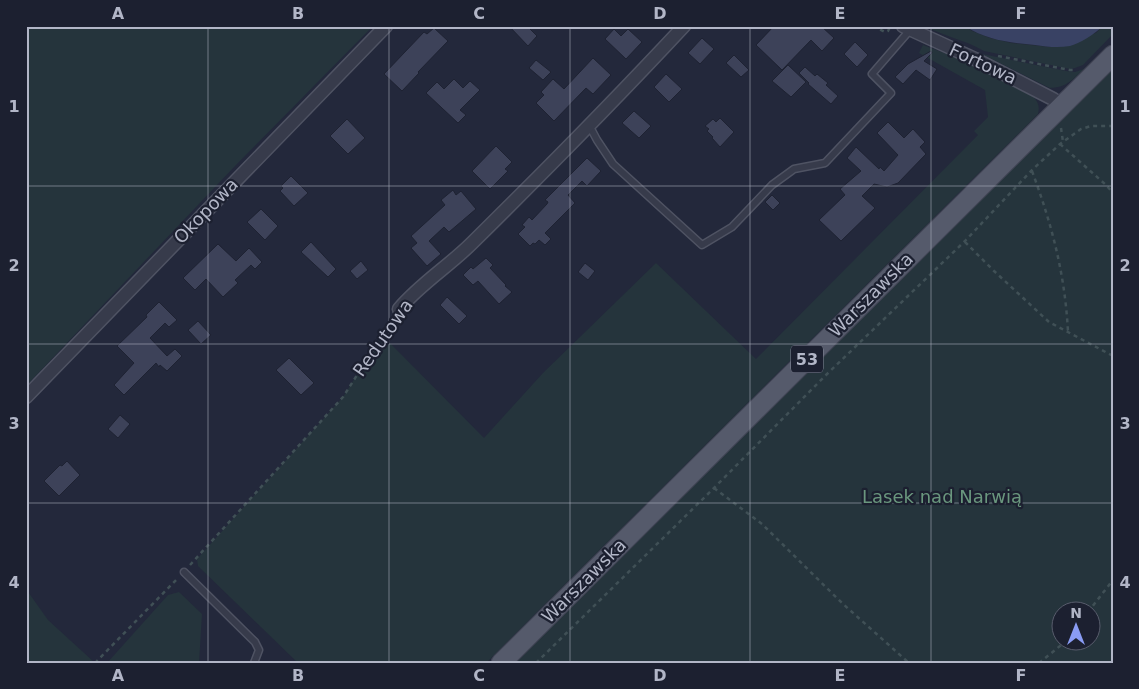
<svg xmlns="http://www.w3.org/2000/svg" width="1139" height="689" viewBox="0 0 1139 689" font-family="'DejaVu Sans',sans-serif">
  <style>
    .green { fill: #25343c; fill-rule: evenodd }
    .water { fill: #394264 }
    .building { fill: #3d4259; stroke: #1e2232 }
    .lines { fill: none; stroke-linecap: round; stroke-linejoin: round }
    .service-casing { stroke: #4f5363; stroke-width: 9 }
    .minor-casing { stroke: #4f5363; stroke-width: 15 }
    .primary-casing { stroke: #404454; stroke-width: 21 }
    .path { stroke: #405056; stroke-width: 2.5; stroke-dasharray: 4 4; stroke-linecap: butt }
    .service { stroke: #373b4b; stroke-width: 6 }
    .minor { stroke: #373b4b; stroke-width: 12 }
    .primary { stroke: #555a6b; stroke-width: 19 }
    .grid { fill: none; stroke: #b2b6c7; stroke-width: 1; stroke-opacity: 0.55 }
    .labels { text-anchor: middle; stroke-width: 4.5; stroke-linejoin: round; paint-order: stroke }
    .shield { fill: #1c2030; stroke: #85899a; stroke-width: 1 }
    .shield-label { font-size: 16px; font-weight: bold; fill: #b2b6c7 }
    .street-label { font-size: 18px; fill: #b2b6c7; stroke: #1c2030 }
    .park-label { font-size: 18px; fill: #6a977e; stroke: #1c2030 }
    .neatline { fill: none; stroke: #b2b6c7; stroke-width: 2 }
    .grid-label { font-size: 16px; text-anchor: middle; font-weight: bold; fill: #b2b6c7 }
  </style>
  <rect width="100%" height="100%" fill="#23283b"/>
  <path class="green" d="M26,26h347l-138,140 -209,220z
    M924,26h41l7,5 18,7 21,5 39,4 46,-14 7,-7h10v8l-30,31 -8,3 -5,1 -86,-18c-19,-11 -40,-15 -60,-25z
    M923,45l37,14 73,37c5,6 7,10 5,18l-552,549h-188l-100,-97 -1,-7 146,-162 39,-62 102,103 59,-65 113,-110 100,96 222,-224 -4,-4 14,-14 -3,-27 -66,-37z
    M982,54l84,17 9,1 9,-3c-10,10 -19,19 -34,19z
    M1113,69v594h-597l71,-72zM1062,612h30v30h-30z
    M26,589l22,31 47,43h-69z
    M179,592l23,22 -3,49h-92l61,-68z"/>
  <path class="water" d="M965,26h138c-7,7 -24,18 -33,20 -11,2 -23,1 -35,-1 -24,-2 -49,-5 -70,-19z"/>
  <path class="building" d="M509,26h18l10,10 -9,10z
    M774,26h47l13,12 -12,13 -11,-11 -29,30 -26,-25z
    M434,28l14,13 -30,31 1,1 -17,18 -18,-17 40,-42 3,2z
    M614,29l7,7 7,-7 14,13 -16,17 -21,-20z
    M702,38l12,11 -14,15 -12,-11z
    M855,42l13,13 -11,12 -13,-13z
    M931,51l1,2 -8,8 13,8 -7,11 -14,-10 -13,14 -8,-7 13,-13z
    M734,55l15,15 -8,7 -15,-14z
    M593,58l18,17 -18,19 -7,-6 -32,33 -18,-18 8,-8 -3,-3 12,-13 11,10z
    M536,60l15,12 -8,8 -14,-12z
    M788,65l18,17 -15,15 -19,-16z
    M805,67l10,9 2,-2 11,9 -2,2 12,11 -7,8 -23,-20 1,-1 -10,-10z
    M666,74l16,15 -13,13 -15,-15z
    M454,79l9,9 7,-7 10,9 -20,20 6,5 -8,8 -32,-30 11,-11 7,7z
    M634,111l17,15 -12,12 -17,-15z
    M720,118l14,14 -14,15 -8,-9 1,-1 -6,-6 2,-2 -4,-3 8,-7 3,3z
    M347,119l18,19 -17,16 -18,-18z
    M888,122l16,16 9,-9 12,13 -5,5 6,7 -28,29 -11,4 -13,-3 -12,12 13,12 -34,33 -22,-21 26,-25 -5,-6 21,-18 -14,-13 9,-11 23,22 1,-2 4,4 14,-16 -21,-22z
    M496,146l16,16 -7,7 3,2 -18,18 -18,-18z
    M587,158l14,13 -14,15 -5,-5 -14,14 7,8 -30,30 6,6 -6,6 -6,-5 -4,4 -2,-1 -3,3 -12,-12 7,-7 -3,-2 7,-8 3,3 15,-16 1,-2 -3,-2z
    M291,176l17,17 -14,13 -14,-15 3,-3 -2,-2z
    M453,190l3,5 5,-4 15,18 -27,23 -5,-5 -15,14 12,13 -14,12 -16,-18 6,-5 -6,-7 34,-31 -4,-5z
    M772,195l8,8 -7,7 -8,-8z
    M261,209l17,17 -13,14 -18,-18z
    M311,242l25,27 -8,8 -27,-25z
    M218,244l18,17 13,-13 13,14 -7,7 -4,-4 -16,15 3,3 -15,14 -17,-18 -11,11 -12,-12z
    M486,258l7,7 -3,3 16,17 -1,1 7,6 -13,12 -21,-23 -5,4 -10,-10 8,-8 2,2z
    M361,261l7,9 -11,9 -7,-8z
    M585,263l10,8 -7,9 -10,-8z
    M447,297l20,19 -8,8 -19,-19z
    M159,302l18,18 -8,7 -4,-4 -15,15 17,18 8,-7 7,7 -15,15 -7,-6 -1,2 -3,-4 -32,32 -10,-10 20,-22 -17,-17 30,-29 -1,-2z
    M198,321l13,14 -10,9 -13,-14z
    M289,358l25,25 -13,12 -25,-25z
    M120,415l10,9 -12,14 -10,-9z
    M67,461l13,14 -21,21 -15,-15 16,-16 2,1z"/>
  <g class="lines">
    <g class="service-casing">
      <path id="service" d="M589,125l8,15 16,24 89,81 30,-18 40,-42 22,-16 31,-6 66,-70 -19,-19 38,-44
        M184,572l71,70 4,8 -5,13"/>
    </g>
    <g class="minor-casing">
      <path id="minor" d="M903,26l72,33 78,40 9,6
        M399,309c21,-25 50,-43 73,-66 72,-71 143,-143 212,-217
        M26,397l360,-371"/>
    </g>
    <g class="primary-casing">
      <path id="primary" d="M501,663l612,-608"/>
    </g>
    <path class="path" d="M873,26l12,6 3,-1 2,-4
      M998,56l72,14h6
      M1061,128l2,14
      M1060,144l46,41 7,8
      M1032,171c20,54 33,103 36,161
      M965,242l29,29 55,51 64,34
      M714,488l48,36 81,80 66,59
      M190,565l153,-168 50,-78
      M1088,612l25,-32
      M95,663l83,-85
      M536,663l178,-175 111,-112 140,-135 67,-71 28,-26 21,-15 10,-3h22
      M1039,663l21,-17 4,-4"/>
    <use href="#service" class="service"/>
    <use href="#minor" class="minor"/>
    <use href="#primary" class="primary"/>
  </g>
  <path class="grid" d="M208,26v637M389,26v637M570,26v637M750,26v637M931,26v637M26,186h1087M26,344h1087M26,503h1087"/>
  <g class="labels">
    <rect class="shield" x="791" y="345.5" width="32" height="27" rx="4"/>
    <g class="shield-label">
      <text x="807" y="365">53</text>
    </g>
    <g class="street-label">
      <text transform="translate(983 64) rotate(25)" y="6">Fortowa</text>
      <text transform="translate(206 211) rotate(-46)" y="6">Okopowa</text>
      <text transform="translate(871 295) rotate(-45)" y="6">Warszawska</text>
      <text transform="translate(383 338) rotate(-55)" y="6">Redutowa</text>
      <text transform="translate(584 581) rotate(-45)" y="6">Warszawska</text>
    </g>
    <g class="park-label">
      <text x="942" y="503">Lasek nad Narwią</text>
    </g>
  </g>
  <rect width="1139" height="689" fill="none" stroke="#1c2030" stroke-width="55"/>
  <g transform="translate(1076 626)"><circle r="24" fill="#1c2030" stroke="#585c6c"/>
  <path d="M0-4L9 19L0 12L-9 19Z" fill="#8a9cf4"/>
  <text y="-8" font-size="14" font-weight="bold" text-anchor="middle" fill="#b2b6c7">N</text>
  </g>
  <rect x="28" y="28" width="1084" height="634" class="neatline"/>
  <g class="grid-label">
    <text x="118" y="19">A</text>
    <text x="298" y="19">B</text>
    <text x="479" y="19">C</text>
    <text x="660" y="19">D</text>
    <text x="840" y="19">E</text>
    <text x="1021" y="19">F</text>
    <text x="14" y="112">1</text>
    <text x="1125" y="112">1</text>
    <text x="14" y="271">2</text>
    <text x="1125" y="271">2</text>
    <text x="14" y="429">3</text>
    <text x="1125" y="429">3</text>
    <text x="14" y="588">4</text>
    <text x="1125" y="588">4</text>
    <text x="118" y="681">A</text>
    <text x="298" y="681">B</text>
    <text x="479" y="681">C</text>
    <text x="660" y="681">D</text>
    <text x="840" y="681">E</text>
    <text x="1021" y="681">F</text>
  </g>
</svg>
